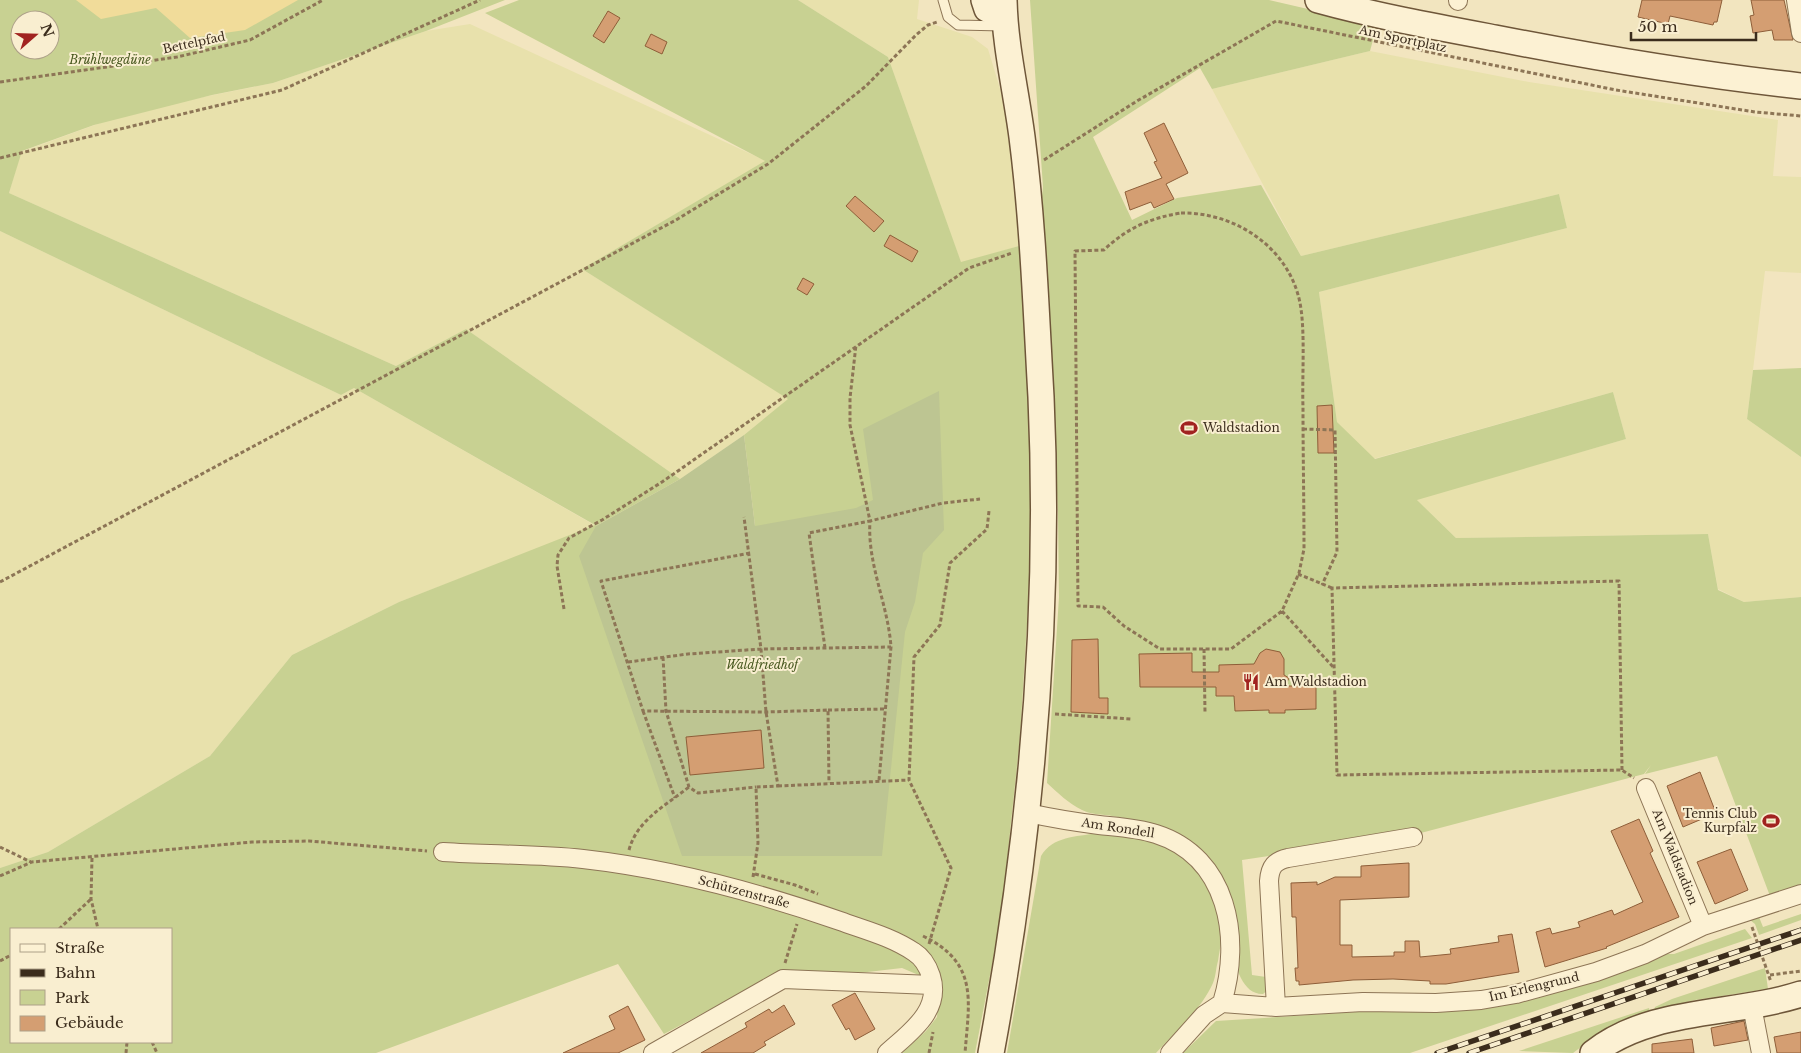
<svg xmlns="http://www.w3.org/2000/svg" width="1801" height="1053" viewBox="0 0 1801 1053" font-family="'Libre Baskerville',serif">
  <style>
    .farmland { fill: #e8e1ac }
    .green { fill: #c8d192; fill-rule: evenodd }
    .sand { fill: #f1dc9a }
    .cemetery { fill: #bdc592 }
    .building { fill: #d49e72; stroke: #8e5e39 }
    .lines { fill: none; stroke-linecap: round; stroke-linejoin: round }
    .lane-casing { stroke: #8d7556; stroke-width: 11 }
    .street-casing { stroke: #8d7556; stroke-width: 20 }
    .secondary-casing { stroke: #6e5639; stroke-width: 28 }
    .path { stroke: #8d7556; stroke-width: 3; stroke-dasharray: 4 2.5; stroke-linecap: butt }
    .lane { stroke: #fcf1d3; stroke-width: 9 }
    .street { stroke: #fcf1d3; stroke-width: 18 }
    .secondary { stroke: #fcf1d3; stroke-width: 25 }
    .rail-casing { stroke: #3b2c1c; stroke-width: 5.5 }
    .rail { stroke: #f9eed0; stroke-width: 4; stroke-dasharray: 11; stroke-linecap: butt }
    .labels { text-anchor: middle; stroke-width: 4; stroke-linejoin: round; paint-order: stroke }
    .street-label { font-size: 12px; fill: #3b2c1c; stroke: #f9eed0 }
    .park-label { font-size: 12px; font-style: italic; fill: #495920; stroke: #f9eed0 }
    .poi-label { font-size: 12px; fill: #3b2c1c; stroke: #f9eed0; text-anchor: start }
  </style>
  <rect width="100%" height="100%" fill="#f2e5bf"/>
  <path class="farmland" d="M798,0h121l-2,19 55,18 16,12 13,43 7,37 11,117 -58,17 -73,-206z
    M470,24l296,137 -184,108 207,130 -45,36 -64,44 -214,-150 -70,37 -387,-173 12,-41 112,-41 140,-28 153,-52z
    M1370,51l159,31 249,38 -5,56 28,1v96l-36,-2 -18,148 54,38v140l-57,5 -26,-13 -10,-55 -252,4 -40,-39 210,-60 -13,-47 -240,67 -36,-37 -18,-130 248,-64 -8,-34 -258,62 -89,-167z
    M0,231l341,164 13,-7 242,138 -197,76 -107,53 -82,101 -162,96 -48,16z"/>
  <path class="green" d="M0,0h505l-79,31 -153,52 -61,12 -118,30 -72,26 -13,42 387,173 70,-37 214,150 -84,47h159l-11,-91 44,-36 -206,-130 183,-108 -280,-148 34,-13h279l90,57 73,205 58,-16 9,117 6,132 -3,63 -11,179 -19,181 -26,135h-73l24,-22 11,-14 2,-27 -18,-14 -19,-8 -146,17 -92,49 -46,-70 -242,89h-376v-185l48,-16 162,-96 82,-101 107,-53 196,-77 -241,-137 -13,7 -341,-164zM20,20h30v30h-30zM11,929h160v113h-160z
    M1030,0h239l108,25 -7,26 -158,38 -12,-21 -107,69 39,83 45,-22 84,-13 40,71 258,-62 8,34 -248,64 18,130 38,37 238,-67 13,47 -209,61 39,38 252,-4 10,56 26,12 57,-5v289l-31,10 -53,-140 -72,18 6,-9 -7,9 -227,60 -175,26 10,115 14,2 2,13 -5,4c-39,1 -32,-100 -47,-125 -23,-39 -62,-46 -104,-53 -9,-2 -21,-1 -30,-6 -14,-7 -24,-17 -35,-27l12,-186 -1,-85 -16,-316 1,-9z
    M1801,368v89l-54,-38 6,-49z
    M1097,833c22,3 43,4 63,12 36,14 63,54 61,93 0,7 -2,15 -3,23 -2,6 -2,15 -5,22 -12,27 -37,48 -57,70h-149l34,-197c12,-20 35,-19 56,-23z
    M1801,914v6l-42,15 -4,-11 -5,-4 9,-3 4,10z
    M1745,929l7,9 -342,115h-227l33,-32 155,-10 65,1 46,-4 51,-9 65,-19 66,-26h10z
    M1765,968l3,21 -73,11 -41,10 1,-3 17,-8z
    M1649,1008l1,4 -45,17 -32,24 -54,-2z"/>
  <path class="sand" d="M76,0h222l-53,30 -55,8 -34,-30 -55,11z"/>
  <path class="cemetery" d="M939,391l5,139 -21,23 -8,49 -10,30 -23,224h-200l-103,-300 17,-30 84,-47 64,-44 11,91 101,-18 17,-8 -10,-71z"/>
  <path class="building" d="M1642,0h80l-5,22h-3l-1,3 -43,-9 -2,8 -30,-7z
    M1751,0h33l9,40h-19l-2,-10 -19,3 -3,-17 4,-1z
    M608,11l12,7 -16,25 -11,-7z
    M651,34l16,8 -5,12 -17,-8z
    M1164,123l24,50 -22,11 8,15 -20,9 -3,-6 -21,8 -5,-18 37,-14 -8,-16 3,-1 -13,-28z
    M855,196l29,25 -10,11 -28,-26z
    M890,235l28,16 -6,11 -28,-16z
    M803,278l11,6 -7,11 -10,-6z
    M1332,405l2,48h-16l-1,-47z
    M1098,639l1,59h9v16l-37,-2 1,-72z
    M1266,649l14,3 4,7v16l5,3 -4,8h31v23l-31,1v3h-16v-3l-34,1 -1,-15h-18v-9h-76l-1,-33 53,-1v19h27v-7l35,-1 6,-11z
    M761,730l3,38 -74,7 -4,-38z
    M1700,772l16,41 -33,14 -16,-41z
    M1639,819l14,32 -3,2 29,64 -73,30 1,1 -62,19 -9,-35 14,-4 2,6 28,-7 -2,-5 34,-12 2,5 29,-13 -32,-71z
    M1731,849l17,41 -33,14 -18,-42z
    M1409,863v34l-69,3v45h12v12l42,-1v-4h11v-11h14l1,16 31,-3 -1,-5 49,-7 -1,-6 14,-2 7,38 -73,12h-16v-3l-37,-2 -40,1 -54,5v-4h-3l-1,-13h3l-2,-51h-4l-1,-34 26,-1v3l18,-8h26v-11z
    M855,993l20,36 -20,11 -6,-12 -3,2 -14,-25z
    M784,1005l11,19 -31,18 2,3 -13,8h-52l46,-26 -2,-4 24,-14 3,4z
    M628,1006l17,34 -27,13h-55l52,-24 -6,-13z
    M1744,1021l4,19 -34,6 -3,-18z
    M1801,1032v21h-24l-3,-16z
    M1692,1039l2,14h-42v-9z"/>
  <g class="lines">
    <g class="lane-casing">
      <path id="lane" d="M943,0l5,17 10,8 45,1"/>
    </g>
    <g class="street-casing">
      <path id="street" d="M1796,0l5,33
        M1458,1v-1
        M1646,788l57,138
        M1028,813c23,5 47,9 71,12 19,2 39,3 57,9 72,23 86,104 66,169
        M443,852c47,3 93,2 140,7 88,10 174,33 257,62 25,9 52,16 74,31 8,5 14,15 17,24 11,35 -22,57 -44,77
        M1222,1003l54,4 87,-5 73,1 45,-3 35,-6 80,-22 49,-18 58,-28 98,-32
        M1752,1006l9,47
        M1276,1007l-7,-126c1,-15 6,-20 19,-23l125,-21
        M653,1053l130,-74 149,6
        M1170,1053l34,-38 18,-12"/>
    </g>
    <g class="secondary-casing">
      <path id="secondary" d="M984,0l3,9 17,9
        M1318,0c58,16 118,27 177,38 102,20 203,37 306,48
        M991,1053c40,-216 60,-436 50,-656 -5,-87 -8,-174 -19,-260 -6,-46 -17,-91 -18,-137
        M1593,1053c58,-46 140,-37 208,-59"/>
    </g>
    <path class="path" d="M0,82l177,-25 73,-17 73,-40
      M0,158l282,-68 198,-90
      M1044,160l93,-59 139,-80 340,69 139,22 46,4
      M1181,213c56,-1 112,37 120,96 4,28 1,69 2,99 0,47 1,94 1,141l-5,24 -17,38 -51,38h-71l-36,-23 -21,-19 -25,-1 -3,-355 29,-1c23,-22 46,-32 77,-37z
      M1303,429l32,1 2,122 -15,33
      M750,553l-149,28 42,130 123,1 62,-2 1,73
      M1298,574l34,14
      M0,582l676,-362 92,-56 98,-78 50,-51 12,-10 9,-3
      M564,609l-7,-43 1,-11 11,-17 33,-18 60,-38 307,-214 43,-15
      M1282,611l52,57
      M825,648l-16,-115 61,-12 -20,-96v-27l6,-53
      M1204,649l1,64
      M663,657l3,54 23,76 9,6 58,-6
      M628,662l60,-8 73,-5 -17,-132
      M828,710l57,-1
      M643,711l32,87
      M1055,714l76,5
      M1622,770l-3,-189 -287,7 5,187 285,-5 12,8
      M879,780l12,-133
      M778,786l131,-6
      M0,847l31,15
      M629,850c8,-30 36,-44 60,-63
      M92,858l-1,41 7,30
      M755,874l40,11 23,9
      M0,876l32,-14 220,-20 57,-1 118,10
      M753,877l5,-34 -2,-56 22,-1 -12,-74 -5,-63 130,-2c-3,-43 -24,-83 -21,-126l73,-18 37,-4
      M1752,927l19,55
      M59,929l32,-30
      M923,936c56,27 46,65 42,117
      M929,944l22,-76 -42,-88 5,-123 26,-32 10,-62 37,-34 2,-18
      M0,961l11,-6
      M785,963l12,-39
      M1770,975l31,-4
      M152,1042l5,11
      M126,1053l1,-11
      M929,1053l4,-21"/>
    <use href="#lane" class="lane"/>
    <use href="#street" class="street"/>
    <use href="#secondary" class="secondary"/>
    <g class="rail-casing">
      <path id="rail" d="M1437,1053l364,-123
        M1469,1053l332,-113"/>
    </g>
    <use href="#rail" class="rail"/>
  </g>
  <defs>
    <g id="stadium-bare" transform="scale(1.35)"><path d="M0-5a6.5 5 0 1 0 0 10a6.5 5 0 1 0 0-10ZM-3.5-1.8h7v3.6h-7Z" fill="#a12320" stroke="#f9eed0" stroke-width="2.5" paint-order="stroke"/></g>
    <g id="restaurant-bare" transform="scale(1.35)"><path d="M-5-6h1v4h1v-4h1v4h1v-4h1v5L-1.5 .5V6h-2V.5L-5-1ZM5-6V6H3V1.5H1.5Q1.5-4 5-6Z" fill="#a12320" stroke="#f9eed0" stroke-width="2.5" paint-order="stroke"/></g>
  </defs>
  <g fill-rule="evenodd">
    <use href="#stadium-bare" x="1189" y="428"/>
    <use href="#restaurant-bare" x="1251" y="682"/>
    <use href="#stadium-bare" x="1771" y="821"/>
  </g>
  <g class="labels">
    <g class="street-label">
      <text transform="translate(1403 39) rotate(12)" y="4">Am Sportplatz</text>
      <text transform="translate(194 43) rotate(-12)" y="4">Bettelpfad</text>
      <text transform="translate(1118 828) rotate(9)" y="4">Am Rondell</text>
      <text transform="translate(1675 857) rotate(68)" y="4">Am Waldstadion</text>
      <text transform="translate(744 892) rotate(15)" y="4">Schützenstraße</text>
      <text transform="translate(1534 987) rotate(-13)" y="4">Im Erlengrund</text>
    </g>
    <g class="park-label">
      <text x="110" y="64">Brühlwegdüne</text>
      <text x="762" y="669">Waldfriedhof</text>
    </g>
    <g class="poi-label">
      <text x="1203" y="432">Waldstadion</text>
      <text x="1265" y="686">Am Waldstadion</text>
      <text x="1757" y="818" text-anchor="end">Tennis Club<tspan x="1757" dy="14">Kurpfalz</tspan></text>
    </g>
  </g>
  <rect x="10" y="928" width="162" height="115" fill="#f9eed0" stroke="#ada088"/>
  <rect x="20" y="944" width="25" height="8" fill="#fcf1d3" stroke="#ada088"/>
  <text x="55" y="953" font-size="15" fill="#3b2c1c">Straße</text>
  <rect x="20" y="969" width="25" height="8" fill="#3b2c1c" stroke="#ada088"/>
  <text x="55" y="978" font-size="15" fill="#3b2c1c">Bahn</text>
  <rect x="20" y="990" width="25" height="15" fill="#c8d192" stroke="#ada088"/>
  <text x="55" y="1003" font-size="15" fill="#3b2c1c">Park</text>
  <rect x="20" y="1016" width="25" height="15" fill="#d49e72" stroke="#ada088"/>
  <text x="55" y="1028" font-size="15" fill="#3b2c1c">Gebäude</text>
  <g transform="translate(35 35) rotate(70)"><circle r="24" fill="#f9eed0" stroke="#ada088"/>
  <path d="M0-4L9 19L0 12L-9 19Z" fill="#a12320"/>
  <text y="-8" font-size="14" font-weight="bold" text-anchor="middle" fill="#3b2c1c">N</text>
  </g>
  <path d="M1631 32v8h125v-8" fill="none" stroke="#3b2c1c" stroke-width="2.5"/>
  <text x="1638" y="32" font-size="15" fill="#3b2c1c" stroke="#f9eed0" stroke-width="4" paint-order="stroke">50 m</text>
</svg>
